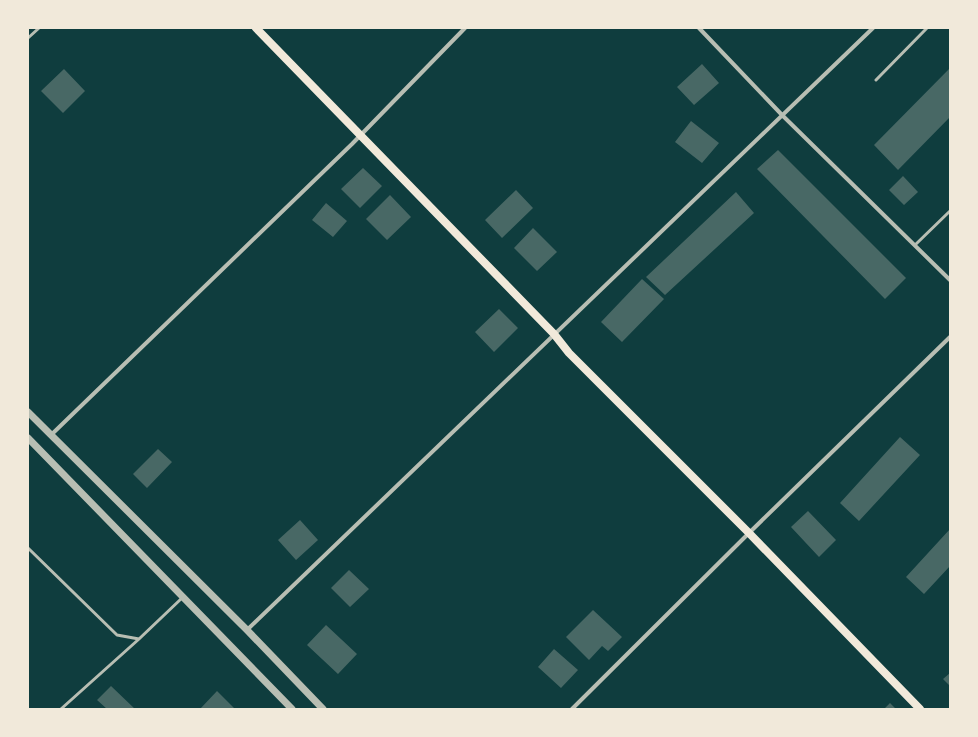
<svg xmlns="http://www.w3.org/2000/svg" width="978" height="737" viewBox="0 0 978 737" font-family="Barlow,sans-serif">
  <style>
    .building { fill: #486865 }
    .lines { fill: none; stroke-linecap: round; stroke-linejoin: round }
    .service { stroke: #b8beb3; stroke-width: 3 }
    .minor { stroke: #b8beb3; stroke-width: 4 }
    .tertiary { stroke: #b8beb3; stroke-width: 7 }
    .secondary { stroke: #f1e9da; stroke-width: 8 }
  </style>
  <rect width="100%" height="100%" fill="#0f3d3e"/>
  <path class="building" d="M702,64l17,19 -25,22 -17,-18z
    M950,68v49l-52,53 -24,-25z
    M64,69l21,22 -22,22 -22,-22z
    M691,121l28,22 -17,20 -27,-21z
    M778,150l128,128 -21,21 -128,-130z
    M363,168l19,18 -22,22 -19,-19z
    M903,176l15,16 -14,13 -15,-15z
    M516,190l17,18 -31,30 -17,-18z
    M736,192l18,21 -89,82 -19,-18z
    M390,195l21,22 -24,23 -21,-21z
    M326,203l21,18 -14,16 -21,-17z
    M533,228l24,24 -20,19 -23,-23z
    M642,279l22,20 -42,43 -21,-20z
    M499,309l19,19 -24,24 -19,-20z
    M900,437l20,18 -61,66 -19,-18z
    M158,449l14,13 -25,26 -14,-14z
    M808,511l28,29 -17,17 -28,-30z
    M300,520l18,20 -22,20 -18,-20z
    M950,529v37l-26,28 -18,-17z
    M349,570l20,19 -19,18 -19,-19z
    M593,610l29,27 -14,14 -6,-5 -13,14 -23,-23z
    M326,625l31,29 -19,20 -31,-29z
    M554,649l24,21 -17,18 -23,-21z
    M950,673v13l-7,-7z
    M111,686l24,23h-28l-10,-9z
    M217,691l18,18h-35z
    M890,703l6,6h-12z"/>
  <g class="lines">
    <path class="service" d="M28,38l11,-10
      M876,80l51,-52
      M915,245l35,-34
      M28,548l89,87 22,4 43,-41
      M61,709l78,-70"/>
    <path class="minor" d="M699,28l84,88 167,164
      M51,435l301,-291 113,-116
      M247,630l626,-602
      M572,709l177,-176 201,-196"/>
    <path class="tertiary" d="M28,412l219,218 76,79
      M28,438l264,271"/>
    <path class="secondary" d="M256,28l298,306 15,19 180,180 171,176"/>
  </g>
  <rect width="978" height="737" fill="none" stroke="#f1e9da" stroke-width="58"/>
</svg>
